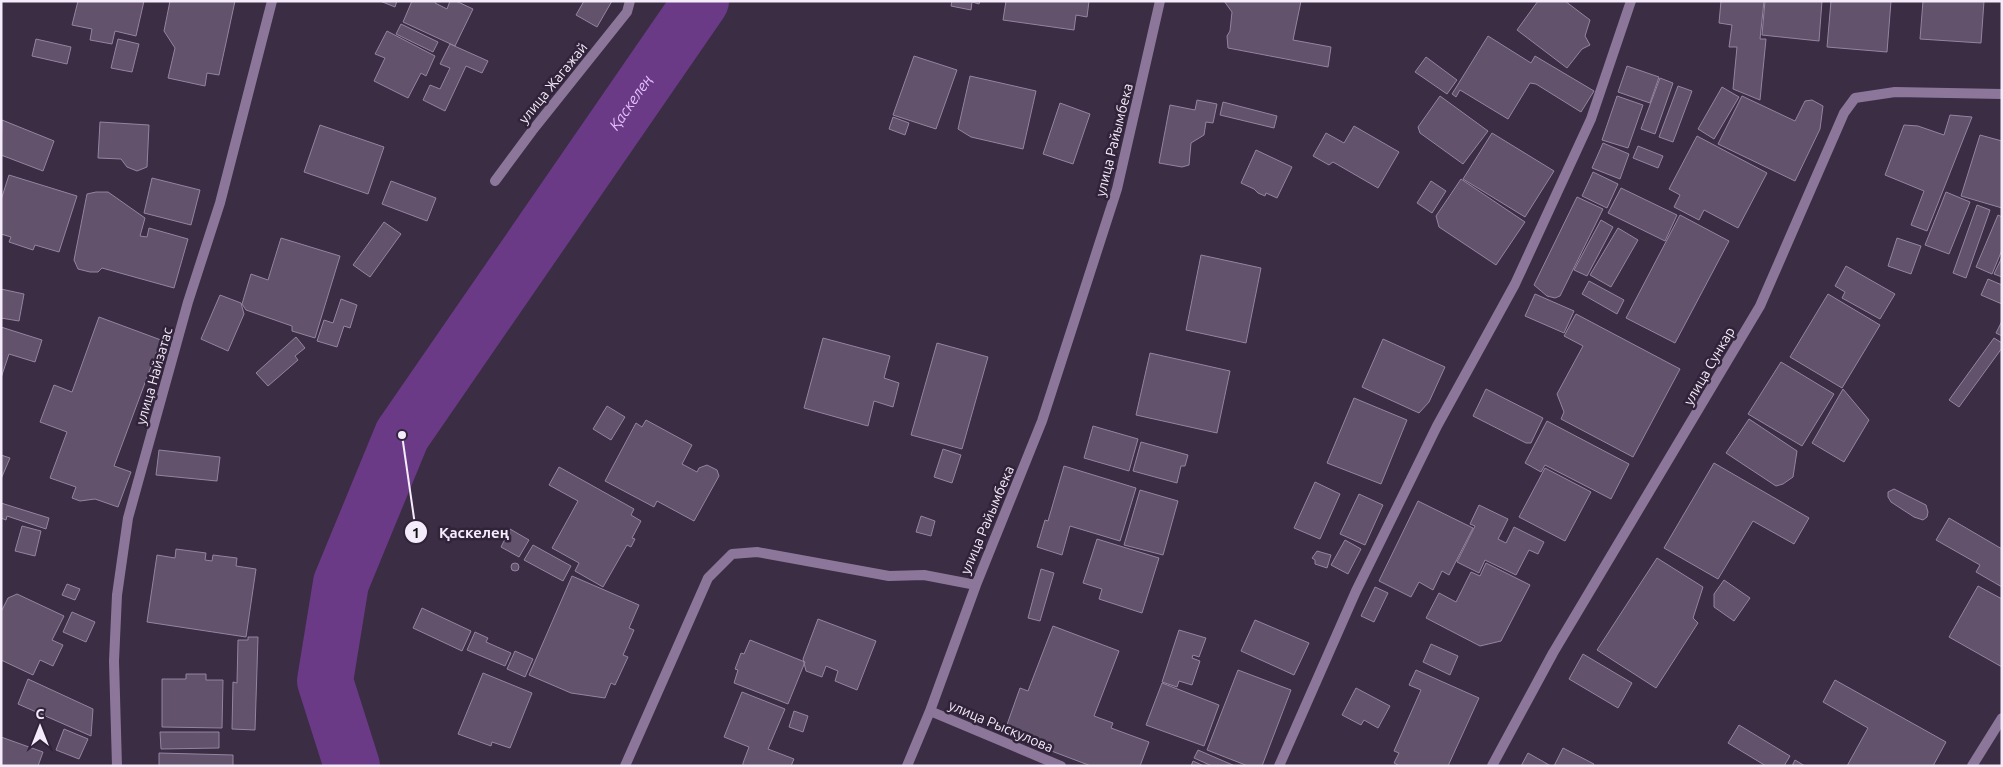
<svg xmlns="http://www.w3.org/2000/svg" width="2003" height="767" viewBox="0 0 2003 767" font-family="Ubuntu,sans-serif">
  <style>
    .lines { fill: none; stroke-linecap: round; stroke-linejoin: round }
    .river { stroke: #6a3a86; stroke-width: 56 }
    .building { fill: #62526c; stroke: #9584a0 }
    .minor { stroke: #8c779a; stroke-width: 10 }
    .tertiary { stroke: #8c779a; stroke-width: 10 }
    .labels { text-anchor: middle; stroke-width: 5; stroke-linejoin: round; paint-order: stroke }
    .street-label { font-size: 14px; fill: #f5ecfb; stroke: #31233a }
    .water-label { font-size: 15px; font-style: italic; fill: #e5bffe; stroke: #31233a }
    .leader { fill: none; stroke: #f5ecfb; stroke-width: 2 }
    .callout-dot { fill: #f5ecfb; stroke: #31233a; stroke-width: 2 }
    .mark-label { font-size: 15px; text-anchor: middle; font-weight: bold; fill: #111 }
    .callout-label { font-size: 15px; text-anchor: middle; font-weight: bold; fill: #f5ecfb; stroke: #31233a; stroke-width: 5; stroke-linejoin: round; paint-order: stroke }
  </style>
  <rect width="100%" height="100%" fill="#3b2d44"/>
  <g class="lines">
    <path class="river" id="s1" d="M352,766l-27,-85 16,-98 61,-148 299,-434"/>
  </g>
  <path class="building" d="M78,1h66l-8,35 -21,-5 -3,13 -22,-4 2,-11 -20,-4z
    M170,1h65l-16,74 -12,-2 -2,13 -37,-8 7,-30 -11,-17z
    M380,1h17l-2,6z
    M412,1h24l-1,2 12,6 3,-8h6l17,8 -18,37 -52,-24z
    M584,1h28l-15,26 -21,-12z
    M952,1h28l-1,3 -7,-2 -1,8 -20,-4z
    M1006,1h83l-2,16 -11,-2 -2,15 -71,-10z
    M1301,1l-8,39 38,7 -3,20 -100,-19 -1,-12 3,-5 2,-19 -8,-11z
    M1538,1h27l25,19 -5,16 5,9 -8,4 -15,19 -50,-38z
    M1721,1h43l-4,38h6l-6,61 -27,-11 4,-42h-8l3,-22 -13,-2z
    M1765,1h57l-3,40 -57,-6z
    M1831,1h60l-4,51 -60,-5z
    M1923,1h61l-3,42 -61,-4z
    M401,24l37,18 -5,10 -37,-18z
    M387,31l48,25 -9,20 -5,-3 -13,25 -34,-17 11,-23 -10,-4z
    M1488,36l43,27 4,-7 59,35 -13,21 -45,-28 -6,-1 -22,36 -48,-29 -4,7 -4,-3z
    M36,39l35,8 -4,17 -35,-8z
    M118,39l21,5 -7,28 -21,-4z
    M450,44l38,17 -6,12 -16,-7 -21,45 -22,-11 7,-15 10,4 10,-21 -10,-4z
    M914,56l43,14 -21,59 -43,-14z
    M1426,57l31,23 -10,14 -32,-22z
    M1627,66l32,11 -9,26 -32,-11z
    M970,76l66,15 -13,58 -52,-12 -13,-8z
    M1660,78l13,5 -18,51 -14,-5z
    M1678,86l14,5 -19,51 -14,-5z
    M1722,87l17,10 -25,42 -16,-10z
    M1440,96l48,35 -25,33 -43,-31 -2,-6z
    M1617,96l26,9 -15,43 -26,-8z
    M1742,96l53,25 10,-20 7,-1 11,6 -3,23 -25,52 -77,-37z
    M1197,100l20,4 -4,19 -7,-1 -2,13 -13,8 -2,22 -7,2 -23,-4 11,-58 25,5z
    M1223,102l54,14 -3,12 -54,-13z
    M1060,103l30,11 -17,50 -30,-10z
    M1950,115l22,2 -45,114 -16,-6 13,-34 -39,-16 19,-50 14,1 26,9z
    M893,117l16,6 -4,12 -16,-6z
    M2,120l52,21 -11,30 -42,-16z
    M100,122l49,3 -2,42 -10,4 -10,-4 -6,-8 -23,-1z
    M320,125l64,22 -16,47 -64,-22z
    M1354,126l45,26 -21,36 -45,-26 -4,3 -16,-9 13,-23 18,10z
    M1492,133l62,38 -29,46 -62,-38z
    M1980,135l22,6v67l-41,-12z
    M1697,136l70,37 -29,55 -34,-18 -5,10 -25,-13 6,-12 -11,-6z
    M1603,143l26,11 -9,25 -28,-11z
    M1638,146l25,10 -5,12 -25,-10z
    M1256,150l36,17 -15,31 -11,-5 -1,3 -7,-3 -4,-4 -13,-6z
    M1593,172l25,12 -11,24 -25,-12z
    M9,175l68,21 -18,56 -24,-7 -2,5 -24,-8 2,-5 -10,-3v-34z
    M152,178l48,12 -9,35 -47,-12z
    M1461,179l64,43 -29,43 -57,-38 -3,-11z
    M391,181l45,17 -9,23 -45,-17z
    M1431,181l15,10 -14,22 -15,-10z
    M1621,188l56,27 -12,26 -57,-28z
    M96,192h12l37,26 -5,18 7,1 2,-9 39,11 -14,49 -72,-20 -4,4h-8l-12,-3 -4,-9 13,-66z
    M1946,192l24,10 -21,52 -24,-9z
    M1577,197l26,12 -43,87 -5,2 -8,-2 -13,-11z
    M1977,205l13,5 -24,68 -13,-5z
    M1680,215l49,26 -54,102 -49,-25z
    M1998,215l4,2v33l-10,24 -16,-7z
    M1601,220l12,7 -26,49 -13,-6z
    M384,222l17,12 -31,43 -17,-12z
    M1618,228l20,12 -27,47 -21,-12z
    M281,238l59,18 -25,82 -23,-7v-5l-46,-16 -4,-6 9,-30 17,6z
    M1897,238l24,8 -10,28 -23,-8z
    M1201,255l60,13 -15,75 -60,-13z
    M2002,257v20l-8,-3z
    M1846,266l49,28 -15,25 -38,-21 3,-6 -10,-6z
    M1988,279l14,6v19l-21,-9z
    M1589,281l35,19 -7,14 -35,-20z
    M1,289l23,5 -5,27 -18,-3z
    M1535,294l39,17 -10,22 -39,-17z
    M1828,294l52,31 -38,63 -52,-31z
    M220,295l21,8 3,11 -16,37 -27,-12z
    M341,299l16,6 -7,23 -6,-2 -7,21 -20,-6 7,-21 9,3z
    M1576,314l104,55 -47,88 -72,-38 3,-7 -7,-18 26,-48 -19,-10z
    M99,317l62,23 -47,126 17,6 -13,35 -23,-8 -15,2 -8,-3 4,-11 -26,-9 17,-46 -27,-10 14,-37 18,7z
    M2002,321v15l-6,-3z
    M1,327l41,13 -7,22 -26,-8 -8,24z
    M296,337l9,11 -10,8 3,4 -30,26 -12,-13z
    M823,338l67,18 -6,22 15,5 -6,24 -19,-6 -6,25 -64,-18z
    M1994,338l8,5v5l-43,59 -10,-7z
    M1383,339l62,28 -16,35 -10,11 -57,-26z
    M937,343l51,14 -26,92 -51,-14z
    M1150,353l80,18 -13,62 -81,-18z
    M1781,362l53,32 -32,52 -54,-32z
    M1486,389l57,29 -12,25h-5l-53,-27z
    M1843,389l26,31 -25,42 -32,-19z
    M1354,398l53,22 -26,64 -54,-21z
    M607,406l18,11 -14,23 -18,-11z
    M1749,419l48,32 -4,26 -10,7 -7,2 -50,-33z
    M646,420l46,25 -10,19 15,8 2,-4 8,-3 10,5 2,6 -25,45 -37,-20 -3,6 -49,-26 31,-58 6,4z
    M1547,421l82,43 -18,35 -66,-34 -4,7 -16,-9z
    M1093,426l45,13 -9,32 -45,-13z
    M1141,442l47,13 -3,11h-4l-4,17 -44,-12z
    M943,449l18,6 -9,28 -18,-6z
    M159,450l61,7 -3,24 -61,-6z
    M1,455l9,3 -9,21z
    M1714,463l95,55 -15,26 -41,-23 -35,58 -54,-31z
    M1064,466l72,22 -16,53 -50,-15 -8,29 -25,-8 8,-27 3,1z
    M559,467l75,42 -3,6 10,6 -9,17 3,1 -4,8 -4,-2 -24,42 -28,-16 4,-8 -27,-15 26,-47 -29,-16z
    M1545,468l46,24 -26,49 -46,-24z
    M1315,482l25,12 -20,45 -26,-11z
    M1894,489l32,16 2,7 -1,5 -4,3 -9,-3 -23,-15 -3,-5v-5z
    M1140,490l38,11 -15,54 -39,-10z
    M1359,494l24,11 -18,40 -25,-11z
    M1418,501l55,27 -24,47 -7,-4 -9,19 -14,-8 -8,15 -32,-16z
    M1,503l48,15 -3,11 -39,-13 -1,4 -5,-2z
    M1479,505l29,14 -10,20 8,4 8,-16 30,15 -6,12 -9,-4 -13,25 -31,-15 -6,13 -22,-11 18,-36 -5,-2z
    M921,516l14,5 -4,15 -15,-4z
    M1949,518l53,31v38l-26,-15 4,-7 -44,-25z
    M22,526l19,5 -6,25 -20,-5z
    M510,529l19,11 -10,17 -18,-10z
    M1097,539l62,19 -17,55 -43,-14 3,-10 -19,-6z
    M1345,540l16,9 -13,25 -17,-9z
    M533,545l38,21 -8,15 -39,-21z
    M176,549l30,4 -1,7 7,1 1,-6 24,3 -1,8 20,3 -10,68 -99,-15 10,-67 18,3z
    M1317,551l14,4 -4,13 -12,-4v-4l-3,-2z
    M1657,558l46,29 -10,31 5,5 -42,65 -59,-38z
    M511 567a4 4 0 1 1 8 0a4 4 0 1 1-8 0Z
    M1486,563l44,22 -29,56 -21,5 -54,-28 13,-25 17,9 15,-30 9,4z
    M1041,569l13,4 -14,48 -12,-3z
    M572,576l67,29 -10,23 5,2 -11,25 5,2 -13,28 -4,-2 -6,15 -34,-5 -42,-18z
    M1724,580l26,18 -16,23 -20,-14v-13z
    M67,584l13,5 -5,11 -13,-5z
    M1978,586l24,13v68l-53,-30z
    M1375,587l13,6 -14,29 -13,-6z
    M17,594l47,22 -12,24 11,5 -10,21 -13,-6 -7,15 -32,-15v-48l7,-14z
    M422,608l49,23 -9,20 -49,-23z
    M72,612l23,10 -9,20 -23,-10z
    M818,619l58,22 -19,49 -22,-9 3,-10 -12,-5 -4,11 -16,-6 -3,-12z
    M1255,620l54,23 -15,32 -53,-24z
    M1053,626l66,25 -25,65 19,7 -2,5 38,14 -9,24h-49l-87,-33 16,-45 8,3z
    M1179,630l27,8 -7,19 -6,-2 -1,3 8,3 -8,24 -13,-4 -2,6 -15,-5z
    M475,632l13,6 -2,4 25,11 -6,13 -38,-16z
    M248,637h10l-3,93 -23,-1 1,-47 4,1 1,-43h10z
    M750,640l55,22 -17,42 -54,-21 4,-13 -3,-1 6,-16 3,1z
    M1431,644l27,12 -8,19 -27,-13z
    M515,651l18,8 -8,18 -18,-8z
    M1583,654l49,29 -14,25 -49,-29z
    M1238,670l53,20 -29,76h-14l-41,-16z
    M1416,670l63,28 -31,68h-48l-6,-3 5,-10 -5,-2 27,-61 -12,-5z
    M483,673l49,20 -22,55 -18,-6 -1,4 -33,-12z
    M186,674h20v6h17l-1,48 -60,-1v-48h24z
    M28,679l65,30 -2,27 -73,-32z
    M1835,680l111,62 -13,24h-86l21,-38 -45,-26z
    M1162,683l57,22 -15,41 -58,-21z
    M1356,688l34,18 -12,22 -14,-8 -3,5 -19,-10z
    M742,692l43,17 -17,40 26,10 -3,7h-48v-3l6,-16 -25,-10z
    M794,711l14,5 -5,16 -14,-5z
    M1739,725l51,31 -6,10h-18l-38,-23z
    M64,729l24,10 -9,20 -23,-9z
    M160,732h59v16l-58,1z
    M1,737l42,15 -5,14h-37z
    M1563,748l31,16 -1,2h-39z
    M1198,750l37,16h-23l-18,-8z
    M159,753l74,2v11h-74z
    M1528,753l23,13h-30z
    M1795,760l10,6h-13z
    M1193,761l11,5h-13z"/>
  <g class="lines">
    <path class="minor" d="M495,181l37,-50 95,-119 3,-11
      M117,766l-3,-105 3,-66 11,-77 60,-216 32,-99 52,-202
      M1279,766l77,-175 81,-165 78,-142 76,-165 40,-118
      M1492,766l61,-113 207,-347 84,-193 11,-15 40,-6 107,2
      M1972,766l30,-48"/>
    <path class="tertiary" d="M930,711l131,55
      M625,766l83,-188 24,-24 25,-2 132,24 35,-1 52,10
      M907,766l23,-55 46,-126 66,-164 75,-232 43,-188"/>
  </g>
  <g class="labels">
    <g class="street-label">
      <text transform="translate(553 83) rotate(-51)" y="5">улица Жагажай</text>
      <text transform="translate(1114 140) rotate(-76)" y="5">улица Райымбека</text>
      <text transform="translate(1709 366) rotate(-60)" y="5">улица Сункар</text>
      <text transform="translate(154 376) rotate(-74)" y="5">улица Найзатас</text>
      <text transform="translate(987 520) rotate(-67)" y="5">улица Райымбека</text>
      <text transform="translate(1001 726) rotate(23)" y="5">улица Рыскулова</text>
    </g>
    <g class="water-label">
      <text dy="5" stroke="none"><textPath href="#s1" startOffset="752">Қаскелең</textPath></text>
    </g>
  </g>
  <path class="leader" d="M402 435L416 532"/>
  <g class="callout-dot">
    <circle cx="402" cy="435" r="5"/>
    <circle cx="416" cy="532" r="12"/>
  </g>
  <g class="mark-label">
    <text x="416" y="538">1</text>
  </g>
  <g class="callout-label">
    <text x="474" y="538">Қаскелең</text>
  </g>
  <rect width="2003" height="767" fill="none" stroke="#f5ecfb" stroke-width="5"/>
  <g transform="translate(40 727)" stroke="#31233a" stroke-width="4" paint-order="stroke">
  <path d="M0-4L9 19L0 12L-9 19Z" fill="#f5ecfb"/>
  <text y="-8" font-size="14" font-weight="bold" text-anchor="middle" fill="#f5ecfb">С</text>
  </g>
</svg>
